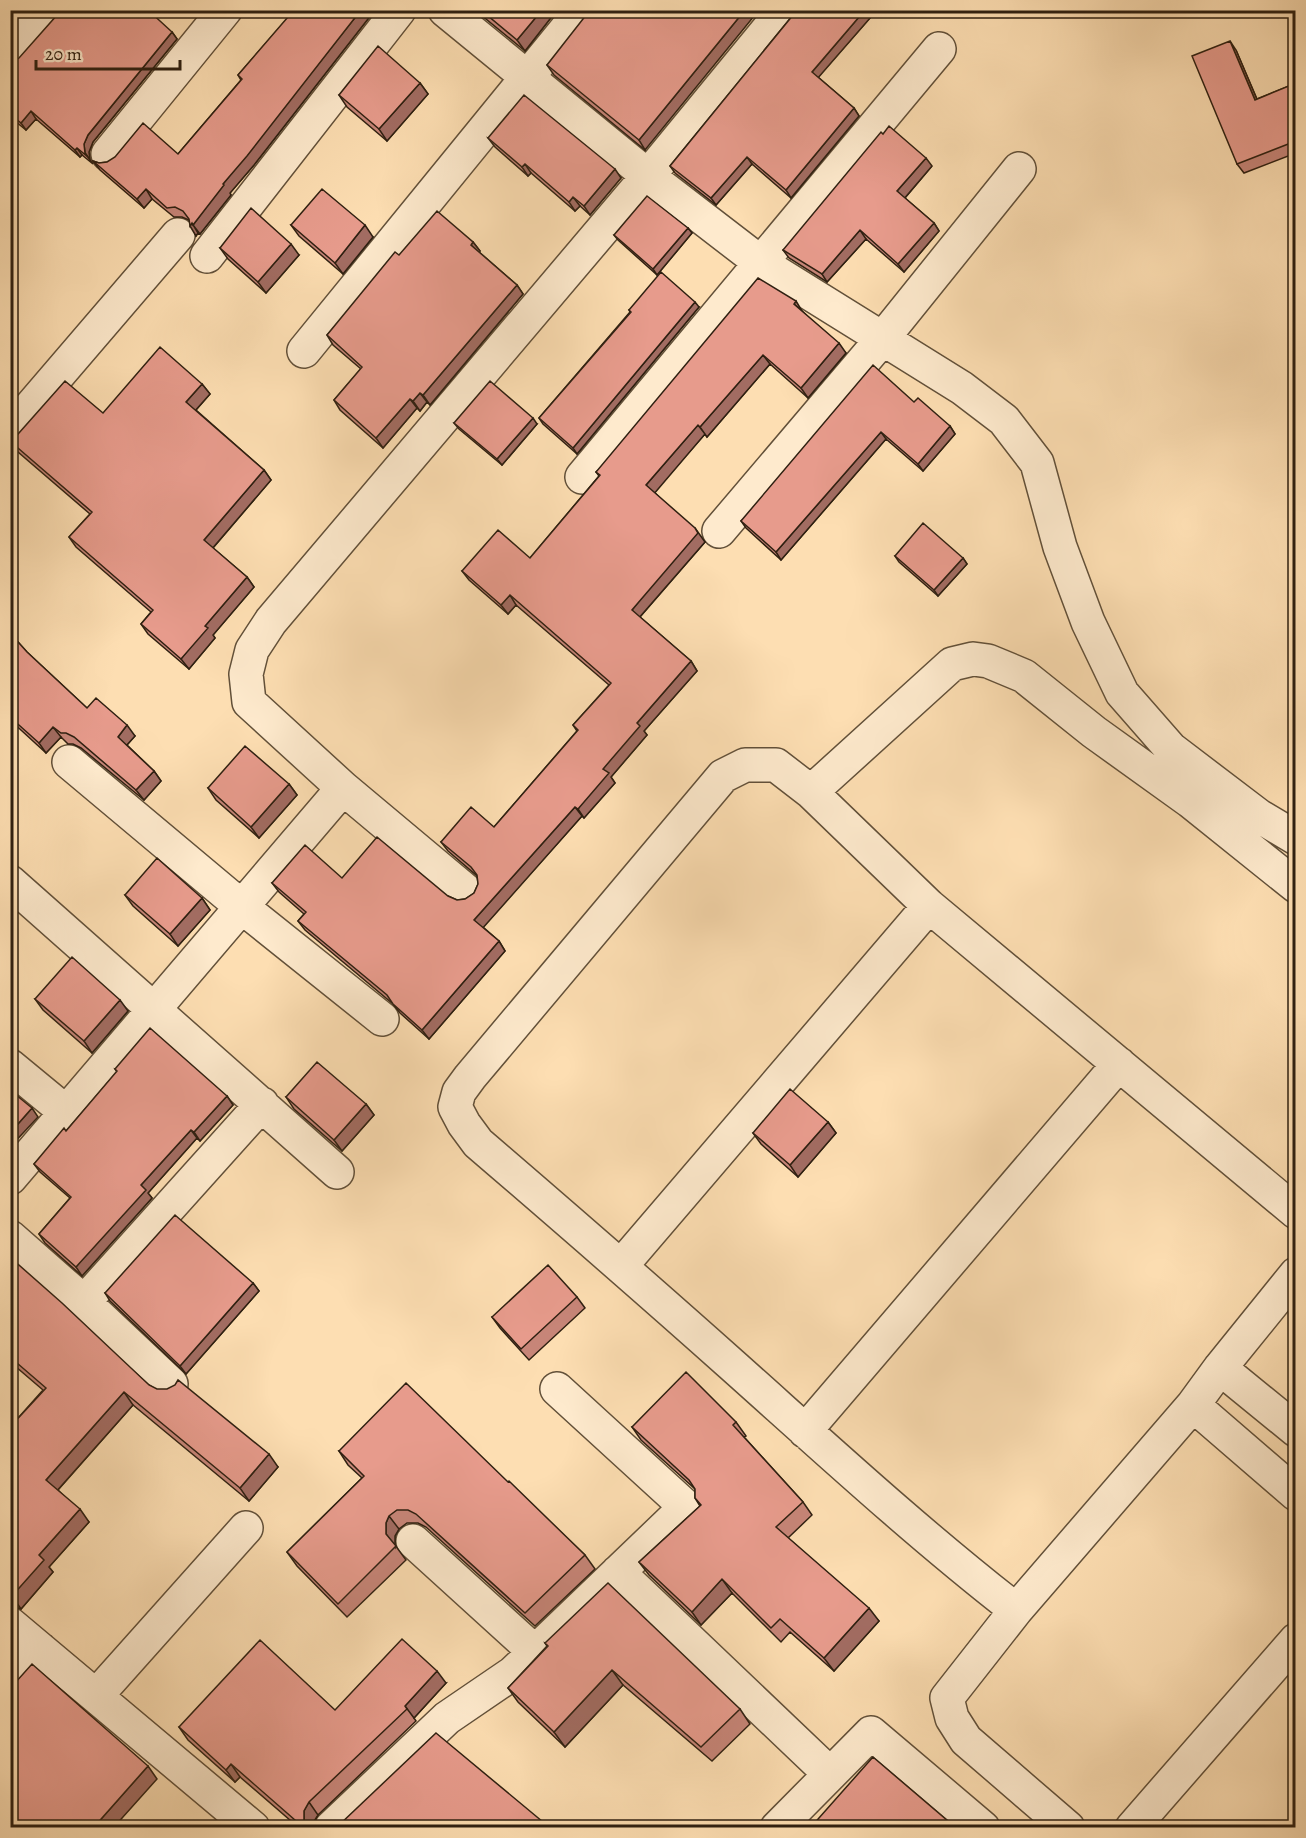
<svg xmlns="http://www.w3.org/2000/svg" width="1306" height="1838" viewBox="0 0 1306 1838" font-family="Alegreya,serif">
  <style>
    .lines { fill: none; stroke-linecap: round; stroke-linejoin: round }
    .street-casing { stroke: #625039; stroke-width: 36 }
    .street { stroke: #feeacd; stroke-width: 33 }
    .wall { fill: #c78578; stroke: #2f2011; stroke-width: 1.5 }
    .shaded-wall { fill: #a26c62; stroke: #2f2011; stroke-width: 1.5 }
    .building { fill: #e79b8c; stroke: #2f2011; stroke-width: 1.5 }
  </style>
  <rect width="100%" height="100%" fill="#fddeb2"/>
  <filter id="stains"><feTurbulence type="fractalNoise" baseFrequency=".00333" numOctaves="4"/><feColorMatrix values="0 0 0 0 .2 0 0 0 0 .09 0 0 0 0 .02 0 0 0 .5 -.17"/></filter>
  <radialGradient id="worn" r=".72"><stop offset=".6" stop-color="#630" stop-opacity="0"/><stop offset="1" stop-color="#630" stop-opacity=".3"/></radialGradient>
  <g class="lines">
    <g class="street-casing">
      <path id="street" d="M445,10l203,166 113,87 201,125 42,32 33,43 23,84 28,75 34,71 49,56 88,67 37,22
        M10,53l38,-43
        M108,154l117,-144
        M207,256l192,-246
        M304,351l278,-341
        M10,431l168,-196
        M582,477l357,-428
        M719,531l164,-193 136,-169
        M69,762l173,145 140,112
        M343,788l123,103
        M811,792l141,-128 21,-5 15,2 36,15 70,56 96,69 106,85
        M10,882l327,290
        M10,1066l57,47
        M10,1178l333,-390 -94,-86 -3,-28 6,-24 19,-29 377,-445 136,-166
        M1296,1212l-367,-306 -118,-114 -35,-27h-31l-22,11 -253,301 -11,15 -4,15 9,17 14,19c85,73 169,146 253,221 93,83 186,169 285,246l177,-205 27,-37 76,-94
        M10,1237l74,65 87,82
        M621,1266l308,-360
        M84,1302l178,-198
        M1220,1368l76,62
        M1193,1405l103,89
        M805,1431l314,-367
        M413,1541l122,111
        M618,1572l212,202
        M1016,1610l-69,88 5,20 14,22 102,88
        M10,1624l243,204
        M10,1684l30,-35
        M96,1696l150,-168
        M331,1828l116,-110 66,-45 173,-166 -129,-118
        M777,1828l94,-95 112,95
        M1132,1828l164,-188"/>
    </g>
    <use href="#street" class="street"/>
  </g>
  <path class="wall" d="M292,10h83l-121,155 -24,28 1,2 -31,39 -2,-1 -2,3 -7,-16 -7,-3h-8l-22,-18 -8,9 -44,-38 -7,-9 6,2 79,-9 63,-74 -3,-5 55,-63z
    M475,10h82l-32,41z
    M795,10h82l-59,67 36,31 5,8 -68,82 -39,-34 -36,41 -41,-32 -5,-7 123,-151z
    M648,14l-3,136 -91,-75 -7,-10z
    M172,32l5,7 -84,103 -4,10 1,8 3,4 -11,-9 -2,2 -44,-38 -10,11 -16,-13v-53z
    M1236,50l21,49 39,-16v70l-52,20 -7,-9z
    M420,83l8,11 -41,47 -40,-34 -8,-12z
    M488,138l133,40 -31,37 -10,-9 -5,5 -44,-38 -3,3 -33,-29z
    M932,166l-27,32 29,25 5,8 -35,41 -38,-33 -39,43 -38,-24 -6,-8z
    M291,225l82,12 -30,37 -44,-38z
    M688,228l4,5 -35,42 -39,-35 -4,-5z
    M473,242l7,9 -1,1 38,33 6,9 -93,111 -3,-3 -7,9 -3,-3 -34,40 -43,-38 -6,-10 27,-31 -28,-24 -6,-10 72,-80z
    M220,248l79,7 -33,38 -38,-34z
    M699,307l-122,147 -34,-30 -4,-6 91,-106 -1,-2z
    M802,311l44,42 -38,45 -38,-34 -63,73 -2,-3 -51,58 51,50 -65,75 51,44 6,10 -53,60 3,4 -36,42 4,6 -31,35 -2,-2 -99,111 16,14 6,10 -76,88 -29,-26 -7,-9 -88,-74 -7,-9 6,-7 -25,-22 -7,-9 70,-5 106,18 9,4 8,-1 9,-6 4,-9 -1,-8 -29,-25 -7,-9 53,-15 83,-96 -4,-6 36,-40 -93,-80 -8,9 -39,-34 -7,-9 68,-13 69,-82 -3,-4z
    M202,384l8,10 -14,16 68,60 7,10 -58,68 34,29 7,10 -41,48 2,3 -26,31 -41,-35 -7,-10 10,-12 -75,-65 -7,-10 21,-23 -72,-62 -7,-10 92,-29z
    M914,402l36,24 5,8 -32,37 -37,-32 -105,121 -35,-32 -5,-7z
    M454,423l83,1 -35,41 -43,-36z
    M895,556l68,2 4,6 -29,32 -39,-34z
    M10,633l17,19 60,56 48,28 -8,9 27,26 7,10 -17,19 -63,-52 -8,-4h-5l-7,-7 -15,16 -36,-33z
    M289,784l8,11 -38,43 -43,-38 -8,-12z
    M125,895l77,3 8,12 -32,36 -45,-40z
    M35,999l93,12 -36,42 -49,-43z
    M115,1069l112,27 6,9 -33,36 -3,-3 -49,55 4,5 -70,78 -37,-33 -6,-9 31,-36 -30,-26 -6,-8 32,-33 51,-59z
    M286,1097l80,7 8,11 -32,36 -48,-42z
    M828,1122l8,11 -38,44 -37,-33 -8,-11z
    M10,1259l139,126 129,82 -29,34 -116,-96 -75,85 31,32 -40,45 4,5 -32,37 -8,-3h-3v-179l33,-37 -28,-24 -5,-7z
    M253,1283l6,8 -73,83 -76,-73 -5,-8z
    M577,1297l8,11 -56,52 -29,-32 -8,-11z
    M736,1422l10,14 -2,1 59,65 9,13 -24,23 91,83 -45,50 -44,-39 -9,10 -49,-49 -31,32 -52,-50 -10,-13 61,-56 -5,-8v-9l-54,-49 -9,-13z
    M339,1451l169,31 77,73 10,14 -60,57 -109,-99 -8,-4h-11l-8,6 -4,7v9l11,15 -59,57 -50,-51 -10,-14 75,-74 -14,-13z
    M545,1643l195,66 10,15 -38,37 -89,-76 -58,62 -47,-45 -10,-14 39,-42z
    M446,1683l-32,35 2,3 -98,94 -5,8v4h-15l-58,-50 -5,5 -47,-42 -9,-13 156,-17z"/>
  <path class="shaded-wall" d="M11,10h12l-13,14v-13z
    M361,10h14l-121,155 -24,28 1,2 -31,39 -7,-9 30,-41z
    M542,10h15l-32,41 -8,-11z
    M745,10h14l-114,140 -6,-10z
    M865,10h12l-60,69 -5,-7z
    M172,32l5,7 -84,103 -4,10 1,8 -5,-7 -1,-9 4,-9z
    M1230,41l6,9 25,59 -6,-9z
    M420,83l8,11 -41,47 -8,-12z
    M854,108l5,8 -68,82 -5,-8z
    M31,111l5,8 -10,11 -5,-7z
    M77,148l5,7 -2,2 -5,-7z
    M747,157l5,7 -36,41 -5,-7z
    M926,158l6,8 -29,34 -6,-9z
    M525,164l6,9 -3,3 -6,-9z
    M615,169l6,9 -31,37 -6,-9z
    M146,189l6,10 -8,9 -7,-9z
    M573,197l7,9 -5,5 -6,-9z
    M192,223l6,10 -2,3 -6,-10z
    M934,223l5,8 -35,41 -6,-8z
    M365,225l8,12 -30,37 -8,-11z
    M688,228l4,5 -35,42 -4,-6z
    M860,230l6,9 -39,43 -5,-8z
    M473,242l7,9 -2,3 -7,-9z
    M291,244l8,11 -33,38 -8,-11z
    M517,285l6,9 -93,111 -7,-10z
    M796,301l6,10 -8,-7z
    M695,302l4,5 -122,147 -4,-6z
    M839,343l7,10 -38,45 -7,-10z
    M763,355l7,9 -63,73 -7,-10z
    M202,384l8,10 -16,18 -8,-10z
    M420,393l7,9 -7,9 -7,-10z
    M410,399l7,9 -34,40 -7,-10z
    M533,418l4,6 -35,41 -5,-6z
    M698,425l7,9 -52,61 -7,-10z
    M950,426l5,8 -32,37 -5,-7z
    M881,432l5,7 -105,121 -5,-8z
    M264,470l7,10 -60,70 -7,-10z
    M695,528l10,14 -67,77 -6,-9z
    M963,558l4,6 -29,32 -4,-6z
    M247,577l7,10 -41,48 2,3 -26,31 -8,-10 24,-33z
    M510,595l6,10 -8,9 -7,-9z
    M691,661l6,10 -53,60 3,4 -36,42 4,6 -31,35 -6,-9 25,-40 34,-46z
    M127,725l8,11 -10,11 -7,-10z
    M53,727l8,10 -15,16 -7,-10z
    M154,771l7,10 -17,19 -8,-10z
    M289,784l8,11 -38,43 -8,-11z
    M575,807l7,9 -101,114 -7,-10z
    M202,898l8,12 -32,36 -8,-12z
    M499,941l6,10 -76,88 -7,-9z
    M120,1000l8,11 -36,42 -8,-12z
    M227,1096l6,9 -33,36 -6,-9z
    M366,1104l8,11 -32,36 -8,-11z
    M32,1108l6,9 -28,30v-14z
    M828,1122l8,11 -38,44 -8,-12z
    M191,1130l6,8 -49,55 4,5 -70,78 -6,-9 65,-82z
    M253,1283l6,8 -73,83 -6,-8z
    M124,1392l9,13 -78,88 -9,-13z
    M269,1454l9,13 -29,34 -9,-13z
    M80,1509l9,13 -40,45 4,5 -32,37 -9,-13 27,-41z
    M389,1516l10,13 -4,7v11l-9,-13v-11z
    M722,1579l10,14 -31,32 -9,-13z
    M869,1608l10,13 -45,50 -10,-13z
    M612,1670l11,15 -58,62 -11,-15z
    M437,1671l9,12 -32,35 -9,-12z
    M231,1764l9,13 -5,5 -9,-12z
    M148,1766l9,13 -43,48h-20z
    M309,1802l9,13 -5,8v4h-5l-4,-7v-9z"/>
  <path class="building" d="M59,10h89l24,22 -84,103 -4,9 1,9 3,4 -11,-9 -2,2 -44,-39 -10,12 -11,-9v-50l9,-6 38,-43z
    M294,10h67l-114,146 -24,28 1,1 -31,40 -1,-2 -2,3 -1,-7 -6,-8 -8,-4 -8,1 -21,-19 -9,10 -44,-38 6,2 8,-1 8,-5 28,-34 35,31 64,-75 -4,-4z
    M481,10h61l-25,30z
    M590,10h54l4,4 4,-4h93l-106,130 -92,-75z
    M795,10h70l-53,62 42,36 -68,82 -39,-33 -36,41 -41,-32 123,-151z
    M1230,41l25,59 41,-17v58l-59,23 -45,-108z
    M378,46l42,37 -41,46 -40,-34z
    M524,95l91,74 -31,37 -11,-9 -4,5 -44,-38 -3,3 -34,-29z
    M889,126l37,32 -29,33 37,32 -36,41 -38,-34 -38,44 -39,-24 98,-118 2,2z
    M322,189l43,36 -30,38 -44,-38z
    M647,196l41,32 -35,41 -39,-34z
    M251,208l40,36 -33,38 -38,-34z
    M437,211l36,31 -2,3 46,40 -94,110 -3,-2 -7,8 -3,-2 -34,39 -42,-38 28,-33 -35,-32 68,-83 4,3z
    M661,272l34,30 -122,146 -34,-30 92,-106 -2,-2z
    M758,278l38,23 -2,3 45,39 -38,45 -38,-33 -63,72 -2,-2 -52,60 49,43 3,5 -66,77 59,51 -54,62 3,3 -37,43 6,4 -31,36 -3,-2 -101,113 25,21 -77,89 -29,-26 -6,-9 -89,-74 8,-9 -34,-29 33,-38 37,33 35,-41 71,59 9,4 8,-1 9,-6 4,-9 -1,-9 -6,-8 -30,-25 30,-35 23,20 84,-97 -5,-5 38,-42 -101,-88 -9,10 -39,-34 36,-41 32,28 70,-83 -4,-3z
    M160,347l42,37 -16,18 78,68 -60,70 43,37 -42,49 3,2 -27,31 -40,-35 12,-14 -84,-73 23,-25 -81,-70 54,-61 38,32z
    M873,365l41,37 4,-4 32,28 -32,38 -37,-32 -105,120 -35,-31z
    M490,381l43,37 -36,41 -43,-36z
    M923,523l40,35 -29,32 -39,-34z
    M10,633l17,19 60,56 9,-10 31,27 -9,12 36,34 -18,19 -62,-53 -8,-4h-5l-8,-6 -14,16 -29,-26z
    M245,746l44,38 -38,43 -43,-39z
    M157,858l45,40 -32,36 -45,-39z
    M72,957l48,43 -36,41 -49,-42z
    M150,1028l77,68 -33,36 -3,-2 -50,55 5,5 -70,77 -37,-33 32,-37 -37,-33 30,-36 2,3 51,-60 -2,-2z
    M317,1062l49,42 -32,36 -48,-43z
    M790,1089l38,33 -38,43 -37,-32z
    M10,1090l22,18 -22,25z
    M175,1215l78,68 -73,83 -75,-73z
    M11,1258l51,45 87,82 8,4h10l8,-4 3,-5 91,74 -29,34 -116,-96 -78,88 34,29 -41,46 5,5 -32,36h-2v-169l36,-39 -36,-31v-98z
    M548,1265l29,32 -56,52 -29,-32z
    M686,1372l50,50 -3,3 70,77 -27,25 93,81 -45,50 -44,-39 -9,9 -49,-49 -30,33 -53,-50 62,-57 -6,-7v-9l-6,-9 -57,-53z
    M406,1383l102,99 1,-1 76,74 -60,58 -109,-99 -8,-4h-11l-8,6 -3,7v11l10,12 -58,58 -51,-52 77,-76 -25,-25z
    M608,1583l132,126 -39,38 -89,-77 -58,62 -46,-44 40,-42 -3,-3z
    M402,1639l35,32 -32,35 2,3 -98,93 -5,9v9l4,7h-5l-72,-63 -5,6 -47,-43 81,-87 75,70z
    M32,1664l116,102 -54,61h-84v-140l5,-4z
    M436,1733l113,94h-212z
    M873,1757l82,70h-144z"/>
  <rect width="1306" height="1838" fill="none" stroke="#fddeb2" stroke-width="36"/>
  <rect x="12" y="12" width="1282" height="1814" fill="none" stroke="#2f2011" stroke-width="3"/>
  <rect x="18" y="18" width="1270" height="1802" fill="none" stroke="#2f2011" stroke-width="1.5"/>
  <path d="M36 60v9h144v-9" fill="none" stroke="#2f2011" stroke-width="3"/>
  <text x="45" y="60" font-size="18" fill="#2f2011" stroke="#feeacd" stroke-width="4.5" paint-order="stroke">20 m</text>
  <rect width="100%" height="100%" filter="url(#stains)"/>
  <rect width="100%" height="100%" fill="url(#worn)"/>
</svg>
